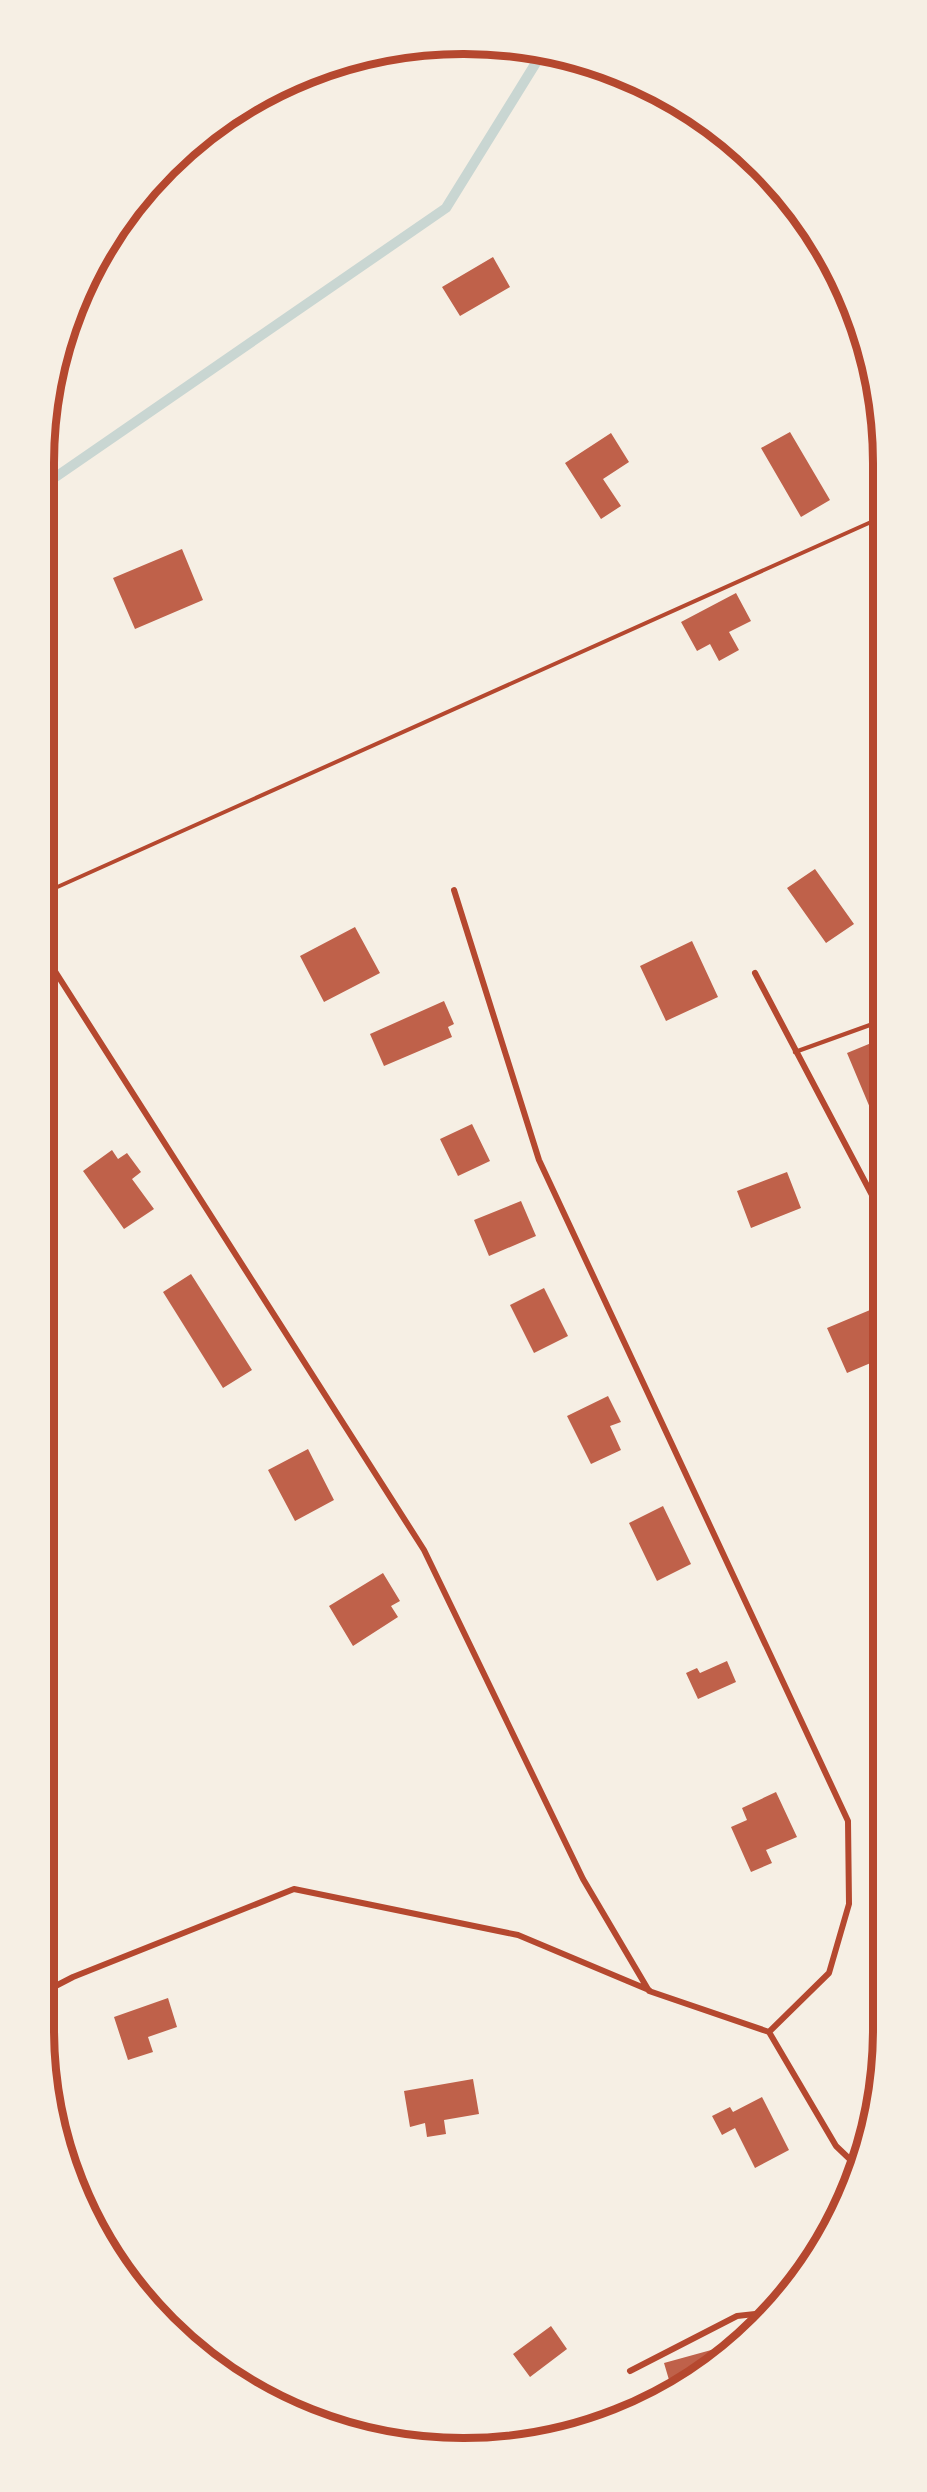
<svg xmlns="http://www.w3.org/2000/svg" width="927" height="2492" viewBox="0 0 927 2492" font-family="'Noto Serif',serif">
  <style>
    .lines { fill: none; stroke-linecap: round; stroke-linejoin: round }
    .stream { stroke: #c9d6d2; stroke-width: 10 }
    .building { fill: #bf614a }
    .path { stroke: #b5482f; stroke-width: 4 }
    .service { stroke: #b5482f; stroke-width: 4.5 }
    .minor { stroke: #b5482f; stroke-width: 6 }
    .rim { fill: none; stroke: #b5482f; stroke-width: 8 }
  </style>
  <rect width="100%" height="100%" fill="#f6efe4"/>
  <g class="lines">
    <path class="stream" d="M44,485l402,-277 96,-155"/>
  </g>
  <path class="building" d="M493,257l17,30 -50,29 -18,-29z
    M790,432l40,68 -29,17 -40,-69z
    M611,433l18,29 -26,17 18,27 -20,13 -36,-56z
    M182,549l21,51 -68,29 -22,-51z
    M736,593l15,28 -22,11 10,18 -20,11 -9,-17 -13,7 -16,-29z
    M815,869l39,55 -28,19 -39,-55z
    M355,927l25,46 -56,29 -24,-46z
    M692,941l26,56 -52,24 -26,-55z
    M444,1001l10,23 -6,3 4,10 -68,29 -14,-32z
    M881,1039v73l-8,3 -26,-62z
    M472,1124l18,37 -32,15 -18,-37z
    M112,1150l6,9 9,-6 14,19 -9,7 22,30 -30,20 -41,-58z
    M787,1172l14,36 -50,20 -14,-37z
    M521,1201l15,35 -47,20 -15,-36z
    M191,1274l61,96 -29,18 -60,-96z
    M544,1288l24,48 -34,17 -24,-48z
    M882,1305v72l-2,1 -7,-16 -26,11 -20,-45z
    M608,1396l13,26 -11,4 11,24 -30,14 -24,-48z
    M308,1449l26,51 -39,21 -27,-51z
    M663,1506l28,58 -34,17 -28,-58z
    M383,1573l17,28 -9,5 7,11 -45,29 -24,-40z
    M727,1661l9,21 -38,17 -12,-26 11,-5 3,5z
    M776,1792l21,45 -31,13 6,13 -21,9 -20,-45 16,-7 -5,-12z
    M168,1998l9,29 -29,10 5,15 -25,8 -14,-43z
    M473,2079l6,35 -35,6 2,14 -19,3 -2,-14 -15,4 -6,-36z
    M762,2097l27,53 -34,18 -20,-40 -13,7 -10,-19 18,-9 3,5z
    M551,2326l16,23 -37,28 -17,-23z
    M733,2344l-36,34 -25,12 -8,-27z"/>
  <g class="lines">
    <path class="path" d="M44,893l836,-375"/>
    <path class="service" d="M795,1052l86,-31"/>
    <path class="minor" d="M454,890l85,270 309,661 1,83 -20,69 -60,59
      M44,954l380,596 159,329 66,112 120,41 67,114 22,21
      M755,973l127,241
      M44,1992l29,-15 221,-88 224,46 131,55
      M630,2371l107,-55 28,-3"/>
  </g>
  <path d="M0 0H927V2492H0ZM463 54H464A409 409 0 0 1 873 463V2029A409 409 0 0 1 464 2438H463A409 409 0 0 1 54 2029V463A409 409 0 0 1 463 54Z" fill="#f6efe4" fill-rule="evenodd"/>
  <path class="rim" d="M463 54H464A409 409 0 0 1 873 463V2029A409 409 0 0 1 464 2438H463A409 409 0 0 1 54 2029V463A409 409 0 0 1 463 54Z"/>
</svg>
